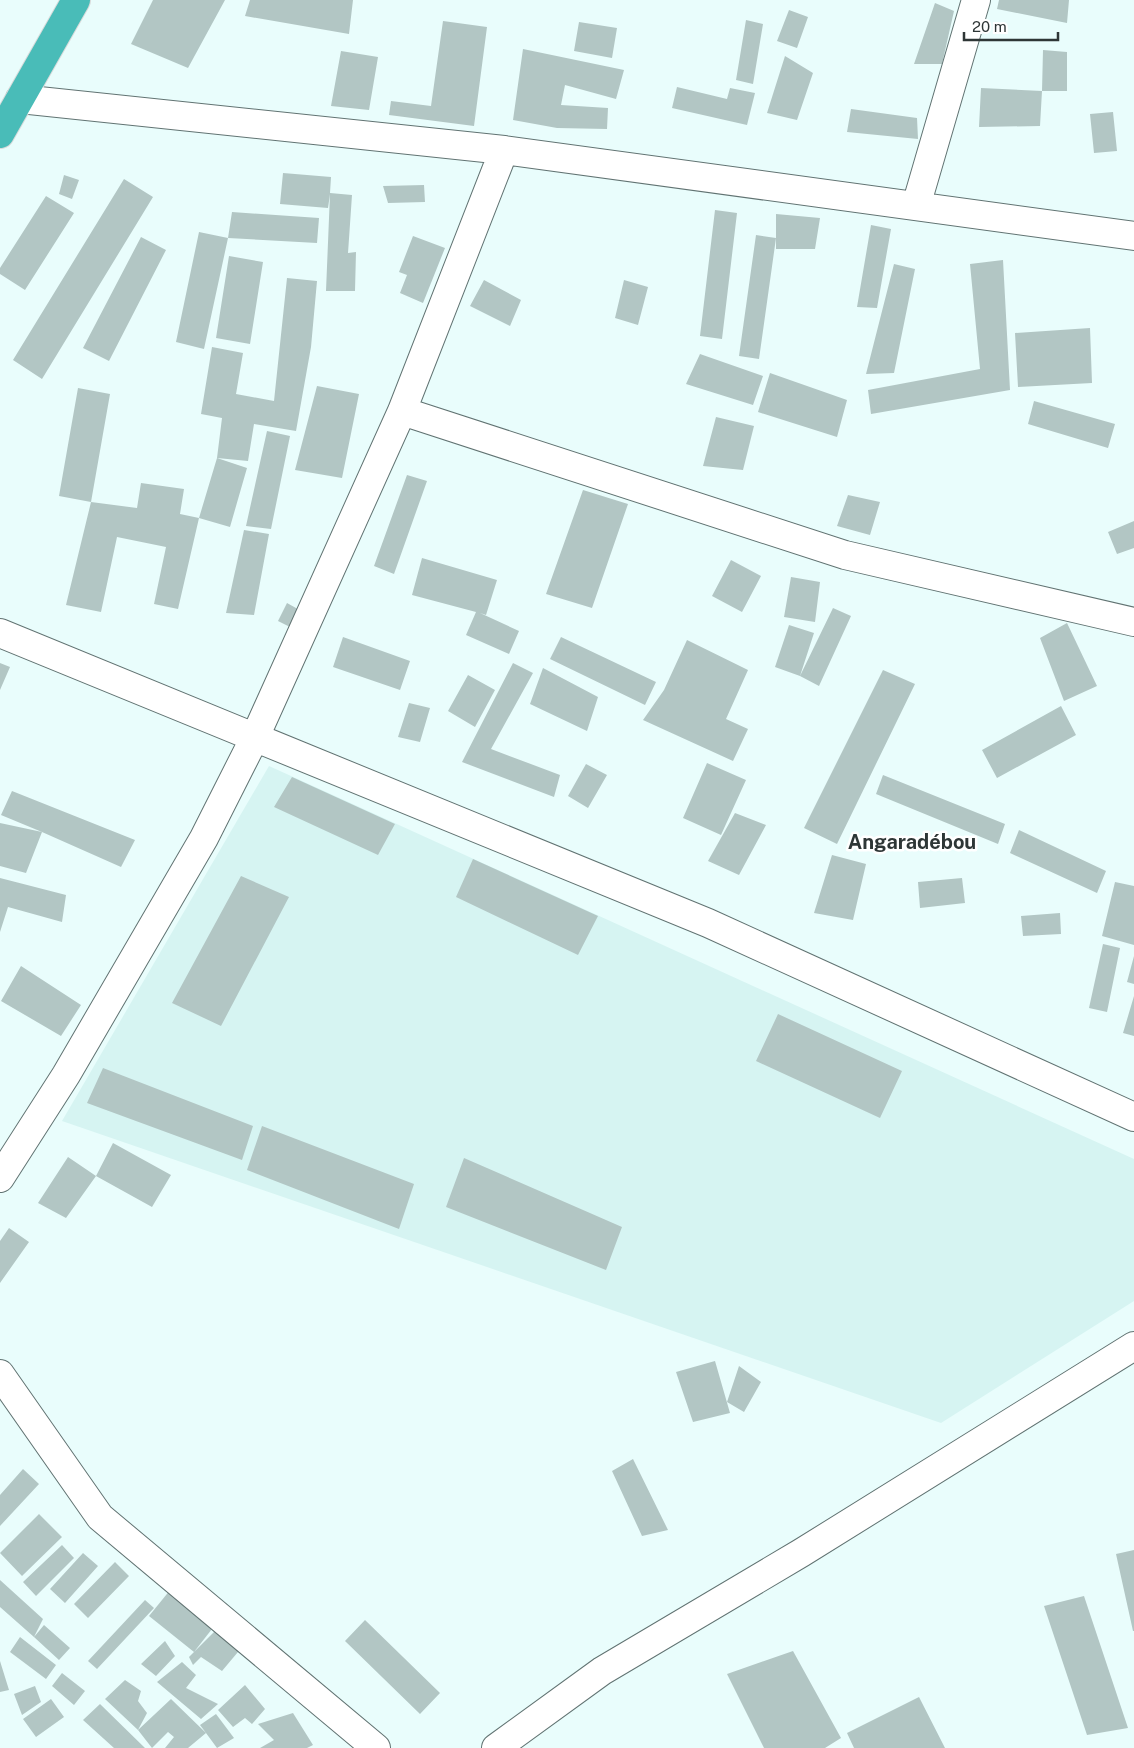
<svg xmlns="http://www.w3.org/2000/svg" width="1134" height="1748" viewBox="0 0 1134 1748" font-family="'Public Sans',sans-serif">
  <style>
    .built { fill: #d6f4f2 }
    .building { fill: #b2c6c4 }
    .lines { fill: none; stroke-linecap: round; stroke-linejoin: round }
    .minor-casing { stroke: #617372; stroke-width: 30 }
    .highway-casing { stroke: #d9dbdb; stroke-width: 30 }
    .minor { stroke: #fff; stroke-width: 28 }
    .highway { stroke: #49bcb8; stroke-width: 28 }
    .labels { text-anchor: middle; stroke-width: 5; stroke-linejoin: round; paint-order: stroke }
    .quarter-label { font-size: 20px; font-weight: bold; fill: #2e3636; stroke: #fff }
  </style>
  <rect width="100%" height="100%" fill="#e9fdfc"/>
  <path class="built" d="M269,766l865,393v142l-193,122 -879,-302z"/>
  <path class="building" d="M153,0h72l-37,68 -57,-24z
    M250,0h103l-4,34 -104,-18z
    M999,0h70l-2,23 -70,-14z
    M935,3l19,8 -12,53h-28z
    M789,10l19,7 -11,31 -20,-7z
    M746,20l17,4 -10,60 -17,-4z
    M443,21l44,6 -13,99 -85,-11 2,-14 40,5z
    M579,22l38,6 -5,30 -38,-7z
    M523,49l101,21 -8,29 -51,-14 -4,20 47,3 -1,21 -50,-1 -44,-8z
    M1043,50l24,2v39h-25z
    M341,51l37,6 -9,53 -38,-4z
    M785,56l28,17 -16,47 -30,-7z
    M677,87l50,12 3,-11 25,5 -8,32 -75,-17z
    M981,88l61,3 -2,35 -61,1z
    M851,109l66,9 1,21 -71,-7z
    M1113,112l4,39 -23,2 -4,-39z
    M283,173l48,4 -1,16 22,2 -4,58 8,-1 -1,39h-29l4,-97 -2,14 -48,-4z
    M64,175l15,5 -7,19 -13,-5z
    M124,179l29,18 -111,182 -29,-19z
    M424,185l1,17 -37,1 -5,-17z
    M46,196l28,17 -49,77 -25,-16v-6z
    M715,210l22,3 -15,126 -22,-3z
    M232,212l87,6 -2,25 -89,-5z
    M776,214l44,4 -5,31h-39z
    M871,225l20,4 -14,79 -20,-1z
    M199,232l29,6 -24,111 -28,-7z
    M756,235l20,3 -17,121 -20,-3z
    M413,236l32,12 -22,55 -23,-10 7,-18 -8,-3z
    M141,237l25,13 -57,111 -26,-13z
    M229,256l34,6 -13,82 -34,-6z
    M1003,260l7,130 -139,24 -3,-24 112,-21 -10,-105z
    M894,264l21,5 -21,104 -28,1z
    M287,278l30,3 -6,66 -15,84 -42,-7 -6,37 -31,-3 30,10 -17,59 -31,-9 18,-60 5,-40 -21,-4 11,-67 31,6 -7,41 38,7z
    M484,280l37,20 -11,26 -40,-20z
    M624,280l24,7 -10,38 -23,-7z
    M1090,328l2,55 -74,4 -3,-54z
    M700,354l63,22 -10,29 -67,-21z
    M770,373l77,27 -10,37 -79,-25z
    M317,386l42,8 -17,84 -47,-8z
    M78,388l32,6 -19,108 -32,-6z
    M1034,401l81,23 -7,24 -80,-24z
    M716,417l38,9 -11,44 -40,-4z
    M267,431l23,5 -19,93 -25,-3z
    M407,475l20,6 -33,93 -20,-8z
    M141,483l43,6 -4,25 19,4 -21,91 -24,-5 12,-57 -49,-10 -16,75 -35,-7 25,-103 46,6z
    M583,490l45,14 -36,104 -46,-14z
    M848,495l32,7 -10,33 -33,-9z
    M1134,521v27l-17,6 -9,-22z
    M244,530l25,4 -15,81 -28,-2z
    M422,558l75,22 -11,35 -6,-2 39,18 -10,23 -43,-19 10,-23 -64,-17z
    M731,560l30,16 -19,36 -30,-16z
    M791,577l29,5 -5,40 -31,-5z
    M287,603l18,10 -9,17 -18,-9z
    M833,608l18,8 -32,70 -19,-10 -25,-9 14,-42 25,8 -14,43z
    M1067,623l30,63 -33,15 -24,-63z
    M343,637l67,24 -10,29 -67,-23z
    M561,637l95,45 -11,23 -95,-46z
    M687,640l61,30 -22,49 22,10 -15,32 -90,-41 21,-30z
    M0,663l10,4 -10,23z
    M513,663l20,10 -42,76 69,26 -6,22 -92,-35z
    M543,668l55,29 -11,34 -57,-27z
    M883,670l32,14 -78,160 -33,-16z
    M468,675l27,15 -20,37 -27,-16z
    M409,703l21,5 -10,34 -22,-5z
    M1061,706l15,29 -79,43 -15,-28z
    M707,763l39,17 -25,55 -38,-17z
    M586,764l21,11 -19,33 -20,-12z
    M883,775l122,49 -7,20 -122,-50z
    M292,777l103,47 -17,31 -104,-48z
    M12,791l123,49 -14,27 -79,-35 -16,41 -26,-7v-43l42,9 -41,-17z
    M735,813l31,12 -27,50 -31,-14z
    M1019,830l87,41 -9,22 -87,-40z
    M832,855l34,9 -13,56 -39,-7z
    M473,859l125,57 -20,39 -122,-58z
    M241,876l48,21 -68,129 -49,-23z
    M0,878l66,17 -4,27 -54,-15 -8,25z
    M962,878l3,25 -45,5 -2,-26z
    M1115,882l19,4v59l-32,-9z
    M1060,913l1,21 -38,2 -2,-20z
    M1103,944l17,4 -13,64 -18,-4z
    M1134,956v28l-7,-2z
    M21,966l60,39 -20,31 -60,-35z
    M1134,996v40l-11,-3z
    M778,1014l124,57 -22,47 -124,-57z
    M103,1068l150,58 -11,34 -155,-57z
    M262,1126l152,58 -15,45 -152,-59z
    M113,1143l58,32 -19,32 -56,-31z
    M68,1157l28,19 -30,42 -28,-15z
    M464,1158l158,69 -16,43 -160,-63z
    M9,1228l20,14 -29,41v-42z
    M715,1361l15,52 -37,9 -17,-50z
    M739,1366l22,16 -17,30 -17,-10z
    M633,1459l35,71 -26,6 -30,-65z
    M23,1469l16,15 -39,42v-31z
    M39,1514l23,23 -40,39 -22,-23z
    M62,1545l12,13 -38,38 -13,-14z
    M1134,1550v81h-1l-17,-77z
    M83,1553l15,13 -33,37 -15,-14z
    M115,1562l14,14 -41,42 -14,-14z
    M0,1580l43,39 -9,18 -34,-30z
    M175,1584l44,36 -25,32 -45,-36z
    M1084,1596l44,132 -41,7 -43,-129z
    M145,1600l9,8 -57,61 -9,-8z
    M365,1620l75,73 -20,21 -75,-73z
    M44,1625l26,23 -11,12 -25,-23z
    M220,1626l23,20 -21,25 -21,-14 -8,8 -4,-8z
    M20,1637l36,28 -10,14 -36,-27z
    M165,1641l10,15 -19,20 -15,-12z
    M793,1651l48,87 -16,10h-61l-37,-74z
    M0,1661l9,29 -9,2z
    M182,1662l14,13 -10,13 32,16 -17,15 -44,-37z
    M62,1673l23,18 -11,14 -22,-19z
    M125,1680l16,11 -3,10 9,12 -9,17 33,-31 35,34 -6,-8 16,-11 18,24 -17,10 -11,-15 -18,15h-23l9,-11 -6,-5 -16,16 -14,-18 -33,-31z
    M245,1685l20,24 -13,15 -7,-6 -12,9 -15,-17z
    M35,1686l6,16 -19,13 -8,-21z
    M919,1697l26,51h-91l-7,-15z
    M51,1699l13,18 -28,20 -13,-18z
    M100,1704l45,44h-31l-31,-28z
    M293,1713l20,32 -6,3h-47l14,-8 -16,-16z"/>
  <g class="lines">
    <g class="minor-casing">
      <path id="minor" d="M504,150l630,86
        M916,206l60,-206
        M402,411l443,144 289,67
        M0,633l708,290 426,194
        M0,1178l66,-103 138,-237 51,-101 147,-326 102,-261 -484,-51
        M0,1374l100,143 276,231
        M496,1748l106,-77 199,-118 333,-207"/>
    </g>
    <g class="highway-casing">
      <path id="highway" d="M0,134l76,-134"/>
    </g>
    <use href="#minor" class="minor"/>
    <use href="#highway" class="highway"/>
  </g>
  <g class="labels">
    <g class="quarter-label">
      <text x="912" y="849">Angaradébou</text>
    </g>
  </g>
  <path d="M964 32v8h94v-8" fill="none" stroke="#2e3636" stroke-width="2.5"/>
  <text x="972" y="32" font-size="15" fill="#2e3636" stroke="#ffffff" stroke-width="4" paint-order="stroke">20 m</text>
</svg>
